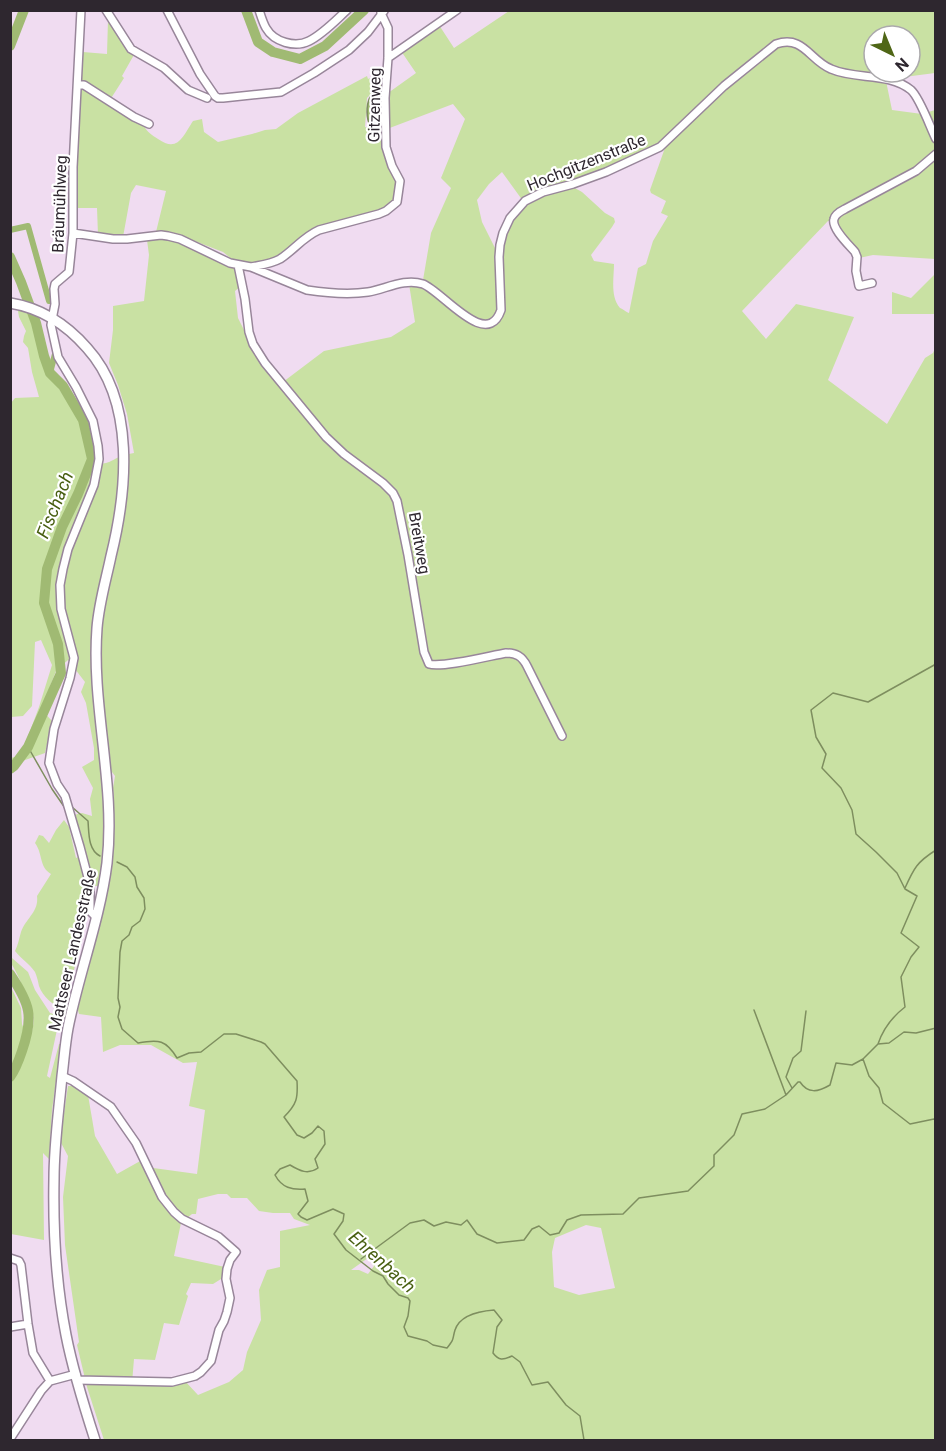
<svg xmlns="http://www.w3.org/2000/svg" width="946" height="1451" viewBox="0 0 946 1451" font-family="Roboto,sans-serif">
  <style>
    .green { fill: #c9e1a3; fill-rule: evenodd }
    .water { fill: #a0ba73; stroke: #7e8e5f; stroke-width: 1.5 }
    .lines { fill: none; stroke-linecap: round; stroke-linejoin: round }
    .stream { stroke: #7e8e5f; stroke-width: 1.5 }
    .canal { stroke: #a0ba73; stroke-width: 6 }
    .river { stroke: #a0ba73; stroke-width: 10 }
    .minor-casing { stroke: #98869a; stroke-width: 10 }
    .major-casing { stroke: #98869a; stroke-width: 12 }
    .minor { stroke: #fff; stroke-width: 7 }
    .major { stroke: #fff; stroke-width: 9 }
    .labels { text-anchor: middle; stroke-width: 4.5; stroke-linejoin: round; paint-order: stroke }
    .street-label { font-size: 16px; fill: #2e272f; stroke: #fff }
    .water-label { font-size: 18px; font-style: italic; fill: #485f11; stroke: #fff }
  </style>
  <rect width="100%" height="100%" fill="#f0dcf1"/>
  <path class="green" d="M509,11h426v62l-46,6 -60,-12 -25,-20 -28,-4 -115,101 -55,27 -83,30 -21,-29 -13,12 -12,16 5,22 16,32v56c-6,11 -9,11 -22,10l-52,-38 -1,-2 8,-47 20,-45 -10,-10 24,-59 -12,-15 -66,25 1,-36 28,-20 -15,-22 38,-26 15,23zM874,36h36v36h-36z
    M108,20h2l25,33 -13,23 2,2 -16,25 36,23c3,6 8,9 14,13 20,14 25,-3 35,-18l9,-2 2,13 14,10 34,-8 13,-4 11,-1 22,-16 69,-37 1,3 17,-8 -1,25 -13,-2 -4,4 -2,29 17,4c1,9 0,20 4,29 1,4 5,8 7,12 8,12 4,25 -4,36l-74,21 -31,26 -26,9h-20l-15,-12 -31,-12 -36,-8 10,-41 -30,-6 -5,8 -8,44 -25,-2 -1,-27h-22v-32l8,-124 24,2z
    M779,45h18l27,22 62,14 6,29 30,4 13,-4v149l-62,-4 -14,3 -21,-30v-7h-10l-86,90 24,28 30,-35 58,13 -26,63 59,44 38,-66 8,-5 2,-5v1092h-831l-17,-53 -10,-42 2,-3 -14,-97 -2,-48 5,-41 -8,-15 8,-55h6l14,9 7,41 22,38 25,-14 4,7 51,7 8,-64 -16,-4 8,-44 -14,1 -32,-18h-31l-17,7 -2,-35 -22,-3 -2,-7 33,-139 4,-70 -1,-10 2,-12 -3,-4 -10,-3 3,26 1,41 -6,51 -7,-2c-7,18 -8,37 -12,55 -5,24 -11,47 -19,69 -10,-5 -19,-12 -23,-23 -1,-5 -2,-9 -4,-14 -5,-8 -14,-13 -20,-21 3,-6 4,-12 6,-19 5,-14 18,-20 16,-36l14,-22c-12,-7 -8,-20 -16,-31l4,-8 4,1 6,7 7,-13 8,-10 5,7 7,31 9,-4 -11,-39 8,-2 10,3 -2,-17 3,-11 -11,-21 12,-7v-12l-8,-45 -5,-11 4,-10 -17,-22 -12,11 -15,38 11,12 -7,32 -34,12v-7l7,-2 6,-9 15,-40 13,-42 -11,-25 -6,2 -3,64 -9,10 -12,1v-314l4,-5 24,-1 -7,-25 -4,-24 -5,-6 1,-6 2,-5 -7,-14 -1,-6h7l7,2 14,61 10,10 13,20 13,22 5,20 2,14c17,5 14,5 30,-3 4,-2 10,-3 15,-4l-7,-39 -9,-29 -9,-22 4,-33v-24l31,-5 5,-46 -2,-15 8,-4 25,5 52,23 4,4 5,18 -6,5 3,27 19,38 22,29 45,-34 67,-14 24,-15 -6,-38 18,4 49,36 22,-6 3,-65 7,-28 13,-18 16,-11 36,-9 9,5 23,21 9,5 1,4 -3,5 -21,28 3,6 20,3c0,13 -4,33 6,44 1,0 8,5 9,5l9,-45 8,-4 7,-23 15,-25 -7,-3 5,-12 -15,-8 -1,-3 16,-45 46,-46zM218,1194h9l4,4h16l12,13 14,2h17l4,6 16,6 -30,6v36l-13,3 -8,20 2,30 -14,32 -4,18 -14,12 -31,13 -13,-14 -53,2 2,-24 21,1 9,-37 15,2 9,-29 -2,-2 5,-11 22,1 8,-5 4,-12 -51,-11 7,-33 11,-9h4l2,-15zM586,1225l15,3 14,60 -36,7 -25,-8 -2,-35 3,-14zM368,1258l6,8 -6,8 -9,-4h-8z
    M935,274v40h-43v-22l19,6z
    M12,958l16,14 7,18 15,23 10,3 -13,60 3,2 9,-34h2l-9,66 -3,49 -6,-6 1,87 -33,-6 -1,-249 11,23 1,16 6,17c11,-22 4,-35 -6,-56 -3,-8 -7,-15 -11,-22v-4z"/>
  <path class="water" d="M372,94l3,1c2,10 5,22 -3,29l-3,-1c-3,-8 -3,-21 3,-29z"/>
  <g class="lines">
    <path class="stream" d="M28,747l24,42 13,19
      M72,807l16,14c1,12 0,29 12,35
      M117,862l10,5 8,10 2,10 7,11 1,11 -5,12 -8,6 -3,8 -7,6 -2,11 -2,46 2,9 -2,10 4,12 16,14c21,-4 28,-3 39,15l12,-5 12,-1 23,-18h12l25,8 4,2 32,37c1,17 0,23 -13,36l13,18 7,3 8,-5 6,-7 6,5 1,13 -10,15 3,9c-10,7 -18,3 -28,-3l-10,4 -5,6c7,13 17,15 30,14l3,12 -10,13 3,3 6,3 26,-11 11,5 -1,7 -9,13 12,16 27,21 10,5 5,8 11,11 9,3 2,3 -2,15 -4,11 4,9 19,5 6,4 14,3c8,-10 5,-8 8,-18 5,-15 26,-19 39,-20l8,10 -5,7 -4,26c6,8 10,7 19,3l8,6 12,23 16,-3 18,23 14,11 4,24
      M905,888c9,-20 12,-26 31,-38
      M754,1010l32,85
      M878,1044c5,-15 14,-27 27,-37l-4,-30 10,-20 8,-10 -18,-14 16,-37 -12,-7 -8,-16 -21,-21 -20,-18 -4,-24 -11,-22 -19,-20 4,-14 -10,-17 -5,-27 22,-17 35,9 68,-38
      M863,1059l6,17 10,12 4,15 27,21 24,-5 2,1
      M792,1088l-6,-11 7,-19 8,-7 5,-40
      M361,1259l49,-36 14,-3 10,6 12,-4 15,3 6,-5 10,14 20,9 27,-3 8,-11 7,-3 11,9 9,-2 8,-13 14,-5 42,-1 16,-16 49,-7 26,-25v-11l20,-20 8,-21 23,-5 21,-14 12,-13h2c8,12 18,10 30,3l6,-22 16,2 11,-6 15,-15 11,-1 15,-11 12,1 20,-5"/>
    <path class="canal" d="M10,230l18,-4 21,75
      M50,373l5,-19"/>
    <path class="river" d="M246,10l12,32 15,10 27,7 25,-13 39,-36
      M10,46l14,-36
      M10,257l11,25 15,41 8,33 6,17 13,13 20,34 9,39 -14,35 -16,33 -15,42 -3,34 14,41 3,29 -33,74 -14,19 -4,3
      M10,974c20,30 24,42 12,77 -3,9 -6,18 -12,26"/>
    <g class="minor-casing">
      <path id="minor" d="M81,10l-8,157v66l-4,39 -14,12 -1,5 1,15 -4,21 7,32 18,30 17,34 5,25 1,13 -5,26 -26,64 -5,20 -3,16 1,24 13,49 -4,20 -16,51 -5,34 8,21 8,12 15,51 10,38v26l6,6
        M106,10l25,39 33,19 24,22 19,8
        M167,10l33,64 15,22 3,2h5l58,-6 33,-19 35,-23 19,-18 16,-21
        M259,10c2,6 4,13 7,18 8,14 29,20 43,13 14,-7 26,-20 38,-31
        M388,58l69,-48
        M78,85h6l50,32 15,7
        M73,233l40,6h14l34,-4 7,1 12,3 50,24 21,4 56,23c20,3 41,5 61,2 18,-3 36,-14 55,-8 19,7 64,67 78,26l-2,-53 1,-12 3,-12 7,-15 15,-17 18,-9 30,-8 33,-12 54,-25 64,-61 52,-42c28,-9 33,16 55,25 25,11 58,3 80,21 9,8 19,37 25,49
        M238,265l7,34 4,33 4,12 12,19 61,74 18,17 39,29 10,10 4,8 11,54 16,97 5,12c13,4 60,-8 77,-11 10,0 16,3 21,13l35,70
        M251,267c10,-2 20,-3 29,-8 14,-9 23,-22 39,-29l60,-16 7,-3 11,-9 3,-21 -8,-15 -6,-19 -1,-49 3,-40v-30l-7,-15
        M872,283l-13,3 -3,-15 1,-14 -2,-5c-6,-7 -24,-24 -21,-33 1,-5 7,-8 11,-10l71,-38 20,-17
        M62,1076l11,5 38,26 25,36 26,54 12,15 8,7 37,18 17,15 -6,8 -3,9 -1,10 4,19 -3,14 -3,9 -5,9 -8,31 -10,11 -6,4 -23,6 -95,-2
        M10,1258l9,3 2,4 7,59 5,29 17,28
        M10,1327l18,-3
        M10,1439l31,-48 9,-10 26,-7"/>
    </g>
    <g class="major-casing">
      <path id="major" d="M10,303c31,5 57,22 77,45 49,54 40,143 24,208 -5,24 -12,47 -14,72 -6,78 19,156 10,235 -7,56 -28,110 -39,165 -3,16 -4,32 -6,48 -3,34 -8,68 -8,103 -1,52 2,105 12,156 7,36 18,71 29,105"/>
    </g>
    <use href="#minor" class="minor"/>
    <use href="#major" class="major"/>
  </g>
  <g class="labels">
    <g class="street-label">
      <text transform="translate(374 105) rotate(-89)" y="6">Gitzenweg</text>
      <text transform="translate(586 162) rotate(-22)" y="6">Hochgitzenstraße</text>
      <text transform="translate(59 204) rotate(-88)" y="6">Bräumühlweg</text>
      <text transform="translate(420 543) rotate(80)" y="6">Breitweg</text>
      <text transform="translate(72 950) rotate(-77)" y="6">Mattseer Landesstraße</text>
    </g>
    <g class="water-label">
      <text transform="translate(55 505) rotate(-68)" y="6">Fischach</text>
      <text transform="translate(382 1262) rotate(42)" y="6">Ehrenbach</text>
    </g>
  </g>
  <rect width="946" height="1451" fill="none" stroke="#2e272f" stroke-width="24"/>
  <g transform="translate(892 54) rotate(137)"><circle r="28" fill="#ffffff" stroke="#aba9ac" stroke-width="1.5"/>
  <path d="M0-4.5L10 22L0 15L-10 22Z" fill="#4f6616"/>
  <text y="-9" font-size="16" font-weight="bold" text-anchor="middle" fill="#2e272f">N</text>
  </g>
</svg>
